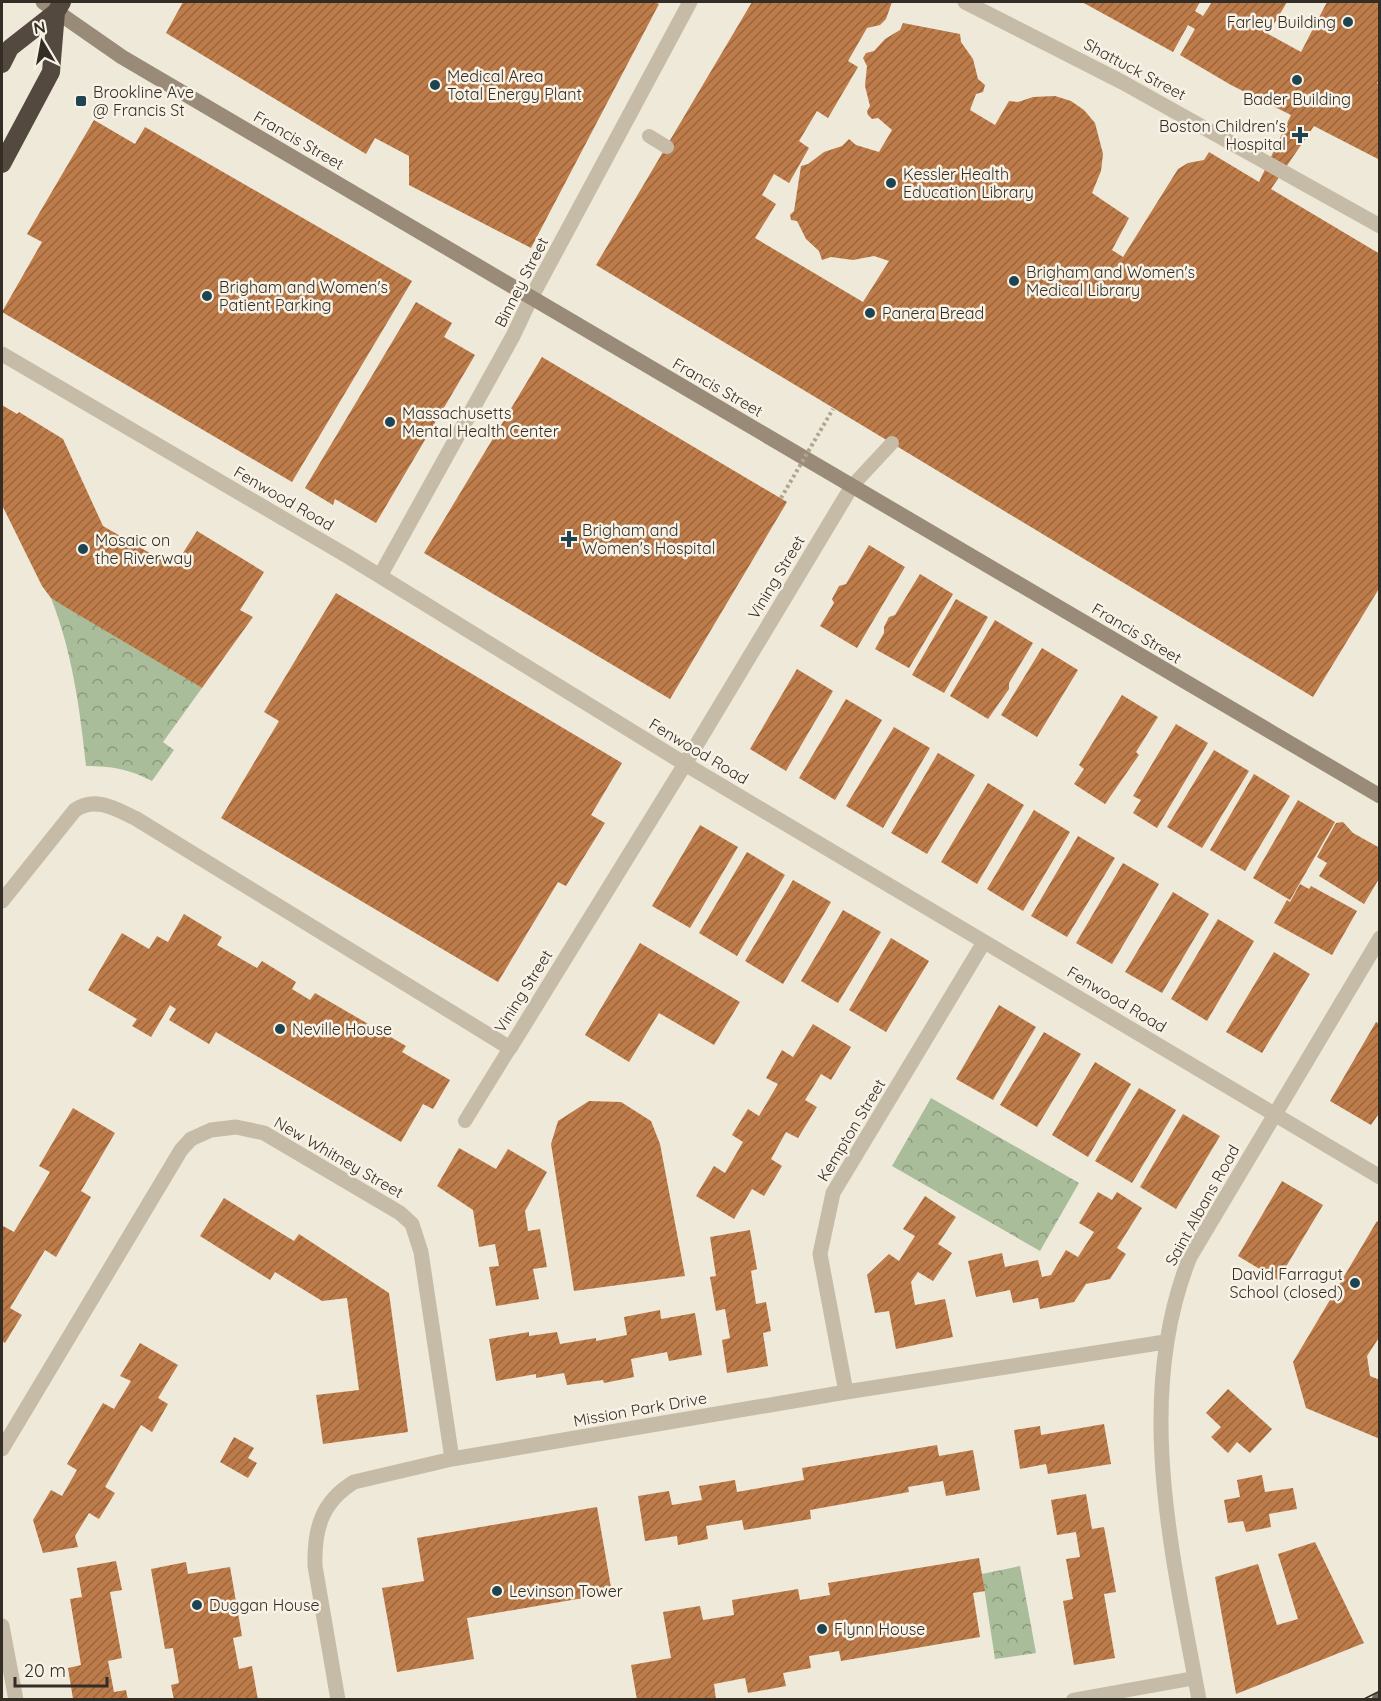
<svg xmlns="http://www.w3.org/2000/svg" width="1381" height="1701" viewBox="0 0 1381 1701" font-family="Quicksand,sans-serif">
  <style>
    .forest { fill: url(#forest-crowns) }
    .building { fill: url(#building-hatch) }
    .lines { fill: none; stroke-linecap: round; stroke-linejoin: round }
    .lane { stroke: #c6bba6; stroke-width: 14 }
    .street { stroke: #c6bba6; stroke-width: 15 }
    .secondary { stroke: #998b78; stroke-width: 15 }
    .primary { stroke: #746758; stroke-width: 15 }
    .highway { stroke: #53493e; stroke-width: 18 }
    .tram { stroke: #332d26; stroke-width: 1.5 }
    .path-bridge { stroke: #b2a590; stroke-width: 4; stroke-dasharray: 3 3; stroke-linecap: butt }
    .poi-dot { fill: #1f4451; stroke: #f7f2e5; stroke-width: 2 }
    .labels { text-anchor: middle; stroke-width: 5; stroke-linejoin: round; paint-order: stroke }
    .poi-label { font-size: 16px; fill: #332d26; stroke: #f7f2e5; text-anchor: start }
    .street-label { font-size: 16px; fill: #332d26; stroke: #f7f2e5 }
  </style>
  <defs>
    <pattern id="forest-crowns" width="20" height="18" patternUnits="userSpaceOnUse" patternTransform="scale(1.5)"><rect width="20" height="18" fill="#aabd9a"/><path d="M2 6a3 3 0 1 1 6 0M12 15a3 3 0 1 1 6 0" fill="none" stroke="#8b9a7d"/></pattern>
    <pattern id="building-hatch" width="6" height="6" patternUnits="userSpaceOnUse" patternTransform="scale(1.5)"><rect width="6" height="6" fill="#bd7c49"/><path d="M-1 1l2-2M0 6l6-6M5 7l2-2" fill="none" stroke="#9a663d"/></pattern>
  </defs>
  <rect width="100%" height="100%" fill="#efe9d9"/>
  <path class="forest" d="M51,598l151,90 -39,54 11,8 -22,31c-23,-12 -41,-15 -66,-15 -6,-57 -14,-115 -35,-168z
    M931,1098l148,85 -39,68 -148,-85z
    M1020,1566l16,87 -41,6 -13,-85z"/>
  <path class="building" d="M183,2h471l5,2 -128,244 -122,-63v-29l-34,-18 -9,16 -200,-121z
    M752,2h140l-6,17 -6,6 -13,3 -19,33 10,6 -30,51 -11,-7 -18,30 10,7 -20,35 -15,-9 -12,21 14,9 -21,34 108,64 26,-41 -15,-5 -21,4 -22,-3 -9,3 -3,-9 -13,-12 -9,-18 -6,-1 -1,-5 4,-4 7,-45 7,-2 16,-12 18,-6 7,-7 7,6 23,7 13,-22 -14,-12 -6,1 -4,-4 -1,-4 3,-5 -5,-20 2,-20 -4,-8 3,-5 8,-2 11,-12 15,-9 3,-7 57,11 1,8 12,17 5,20 7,6 -2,7 -7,2 -6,16 25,15 14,-24 9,1 15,-5 22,-1 16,5 13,9 11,13 8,31 -2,17 -9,22 37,25 -17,32 11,7 55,-88 10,-6 16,-3 5,-8 50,30 32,-67 -60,-30 -51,-30 15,-26 -7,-4 -15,27 -91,-50h118l-5,9 8,5 9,-14h75l-19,32 33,18 26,-50h53v76l-3,5 3,2v75l-66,-34 -43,63 109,65v333l-67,110 -717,-432z
    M94,120l41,24 10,-17 267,154 -120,201 -290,-170 40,-70 -15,-8z
    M416,302l36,21 -8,14 31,18 -99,168 -41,-24 -2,6 -28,-17z
    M542,357l245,145 -117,197 -246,-146z
    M2,405l15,9 2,-2 44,27 40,87 71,41 23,-36 67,41 -24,38 13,7 -51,71 -140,-83 -11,-7 -9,-12 -40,-81z
    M869,545l36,22 -48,81 -37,-22 14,-23 -2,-4 7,-13 7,-2z
    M920,574l33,20 -44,74 -34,-19 9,-16v-6l5,-10 6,-2z
    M336,593l286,170 -31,52 14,8 -39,63 -8,-4 -60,100 -277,-164 58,-97 -15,-9z
    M956,599l32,18 -44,76 -32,-18z
    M995,620l38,23 -24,40v6l-21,30 -38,-23z
    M1042,648l36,22 -41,67 -36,-22z
    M797,669l36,22 -47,80 -36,-22z
    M1122,695l36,22 -22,35 3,3 -34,49 -31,-20 10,-15 -5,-4z
    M846,699l36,21 -47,80 -36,-22z
    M1176,724l32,19 -51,85 -24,-15 8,-13 -8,-4z
    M894,727l36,21 -47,80 -37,-22z
    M1214,750l35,21 -47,77 -35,-21z
    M938,753l37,22 -48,79 -36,-21z
    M1254,774l36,22 -45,75 -35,-21z
    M988,783l36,22 -47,79 -36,-22z
    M1298,800l37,22 -45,78 -37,-22z
    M1034,810l36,22 -47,79 -36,-22z
    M1343,822l10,11 27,15v29l-16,27 -45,-28 8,-13 -10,-6 19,-34z
    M700,825l38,22 -48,81 -38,-22z
    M1078,836l37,22 -48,79 -36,-21z
    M747,852l38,23 -48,81 -38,-23z
    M1123,863l36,21 -47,80 -36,-21z
    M793,880l38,22 -48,82 -38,-23z
    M1300,884l9,5 2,-3 46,25 -25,44 -58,-32 13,-23 3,2z
    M1173,892l36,22 -47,79 -37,-21z
    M843,910l38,22 -43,71 -37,-22z
    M184,914l38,23 -5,8 40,23 5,-7 34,21 -4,7 18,11 5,-7 91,53 -4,6 48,28 -17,29 -10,-5 -22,38 -185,-110 -7,12 -40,-24 7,-11 -6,-4 -19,32 -19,-11 5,-7 -49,-29 34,-57 27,16 8,-13 11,6z
    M1218,919l36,22 -47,80 -36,-22z
    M891,938l38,23 -43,71 -37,-22z
    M640,943l100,59 -26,43 -55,-32 -30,49 -44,-27z
    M1274,952l36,22 -48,79 -36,-21z
    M999,1005l37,22 -43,73 -37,-21z
    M1376,1022l4,2v88l-9,13 -41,-24z
    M813,1024l38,23 -20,33 -10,-6 -16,26 12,7 -19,31 -12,-6 -15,27 11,7 -18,30 -12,-7 -18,30 -38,-23 18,-30 11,7 18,-31 -11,-7 16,-26 11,7 19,-32 -12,-6 16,-28 11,7z
    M1044,1032l37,22 -44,73 -37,-22z
    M1095,1062l36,22 -43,73 -36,-22z
    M1139,1088l37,22 -44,73 -37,-22z
    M589,1101l32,1 30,19 9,23 25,132 -111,15 -23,-147 7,-23z
    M73,1108l42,25 -34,58 10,6 -35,60 -11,-7 -35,58 12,7 -17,28 -3,-2v-113l1,-2 11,6 36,-60 -11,-6z
    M1183,1114l37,22 -44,73 -36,-22z
    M459,1148l37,21 12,-20 39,23 -22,39 3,20 12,-2 7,38 -14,2 6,30 -43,7 -7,-39 10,-1 -4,-22 -16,3 -6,-37 -36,-24z
    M1282,1181l41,24 -45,75 -40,-24z
    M1098,1192l14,8 5,-8 25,16 -25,40 9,6 -16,25 -24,5 -12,18 -34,7 -2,-11 -25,5 -3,-13 -34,7 -8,-36 34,-8 3,14 33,-7 4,17 9,-2 15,-25 12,7 16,-25 -15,-9z
    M925,1196l31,21 -18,27 14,9 -19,28 -15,-9 -7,10 4,23 30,-6 8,38 -57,12 -7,-38 -14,2 -8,-38 22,-21 10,7 16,-25 -12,-7z
    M224,1198l70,43 5,-7 90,59 19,139 -85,12 -7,-49 43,-5 -12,-92 -25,3 -47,-29 -5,8 -70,-44z
    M1377,1221l3,2v113l-13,20 3,20 10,4v59l-74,-31 -13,-46z
    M750,1230l7,39 -6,2 5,33 10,-2 5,29 -8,2 5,33 -41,7 -5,-33 8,-2 -5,-29 -9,2 -6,-34 6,-1 -6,-39z
    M660,1310l1,9 34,-6 7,42 -33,6 -2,-9 -36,7 3,18 -30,6 -1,-3 -36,5 -3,-12 -28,5v-4l-40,7 -7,-42 40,-7v4l28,-4 3,12 36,-6v3l31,-6 -3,-18z
    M140,1343l38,22 -20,33 10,6 -16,28 -11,-7 -36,62 10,6 -16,26 -10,-6 -14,23 3,11 -35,6 -10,-33 18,-30 11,6 15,-26 -10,-6 36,-61 11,6 17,-28 -11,-5z
    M1228,1389l44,40 -22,24 -13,-11 -9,11 -17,-16 10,-10 -15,-14z
    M1104,1424l7,40 -63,10 -2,-10 -26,5 -6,-39 26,-4 1,9z
    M234,1437l20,11 -6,10 9,5 -9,15 -28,-16z
    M937,1445l2,11 34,-6 7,40 -34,6 -3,-15 -35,6 1,5 -99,18 1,9 -67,11 -2,-10 -36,6 2,13 -30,6 -1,-9 -32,5 -7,-45 31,-5 3,14 30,-5 -3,-14 36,-6 2,12 67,-12 -2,-12z
    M1262,1475l3,17 28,-4 4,21 -28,5 2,13 -25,5 -3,-11 -15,2 -4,-23 16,-3 -3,-17z
    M1086,1494l6,35 12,-2 12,65 -12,2 11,64 -41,7 -11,-64 10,-2 -7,-40 14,-2 -4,-25 -19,3 -6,-35z
    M597,1507l15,86 -145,25 7,41 -77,13 -15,-84 42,-7 -7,-43z
    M1315,1542l49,101 -128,51 -21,-117 43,-13 19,61 21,-6 -20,-65z
    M979,1558l6,33 -12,2 7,44 -139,24 -2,-10 -30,5 2,12 -28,5 3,13 -38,7 -3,-15 -31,6 2,16h-79l-6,-35 40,-7 -8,-46 37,-6 3,14 31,-5 -2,-15 66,-11 2,11 30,-5 -2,-12z
    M116,1561l6,29 -12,2 12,66 -14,3 6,31 12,-2 2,10 -55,-1 -5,-31 13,-3 -11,-66 12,-2 -5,-29z
    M186,1562l2,12 42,-7 12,69 -9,2 6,31 13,-3 6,34h-84l-3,-15 8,-2 -6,-35 -8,1 -14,-80z"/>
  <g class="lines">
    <path class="lane" d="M649,136l18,11
      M852,486l40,-43
      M465,1121l45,-73
      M1073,1700l122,-22"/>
    <path class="street" d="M965,2l157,80 258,144
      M2,354l347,203 336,207 695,413
      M380,576l133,-240 18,-38 159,-296
      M2,901l73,-91c20,-14 41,-1 60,8l375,230 175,-284 167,-278
      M846,1392l-26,-138 13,-61 151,-251
      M2,1449l179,-299 10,-11 20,-9 25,-3 28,6 136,80 12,11 9,28 31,207
      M2,1626l14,74
      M338,1700l-23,-134c-1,-36 6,-64 39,-84l98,-23 394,-67 319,-50
      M1199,1700c-26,-144 -66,-302 -9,-443l190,-319"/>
    <path class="secondary" d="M43,2l79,55 1258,739"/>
    <path class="primary" d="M1379,1700l1,-1"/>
    <path class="highway" d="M2,64l8,-16 46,-36
      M2,164l49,-92 5,-60 6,-10"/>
    <path class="tram" d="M1362,1700l18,-9"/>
    <path class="path-bridge" d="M781,498l52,-89"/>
  </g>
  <g class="poi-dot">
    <circle cx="1348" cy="22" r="6"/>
    <circle cx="1297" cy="80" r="6"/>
    <circle cx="435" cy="85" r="6"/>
    <rect x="75" y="95" width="12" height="12" rx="3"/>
    <path d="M1297 126h6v6h6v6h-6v6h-6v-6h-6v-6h6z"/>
    <circle cx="891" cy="183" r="6"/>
    <circle cx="1014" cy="281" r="6"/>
    <circle cx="207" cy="296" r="6"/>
    <circle cx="870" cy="313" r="6"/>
    <circle cx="390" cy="422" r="6"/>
    <path d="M566 530h6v6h6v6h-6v6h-6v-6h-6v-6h6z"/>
    <circle cx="83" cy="549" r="6"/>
    <circle cx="280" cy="1029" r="6"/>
    <circle cx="1355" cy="1283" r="6"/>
    <circle cx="497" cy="1591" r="6"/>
    <circle cx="197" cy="1605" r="6"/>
    <circle cx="822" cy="1629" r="6"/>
  </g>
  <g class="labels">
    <g class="poi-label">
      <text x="1336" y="28" text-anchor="end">Farley Building</text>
      <text x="447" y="82">Medical Area<tspan x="447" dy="18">Total Energy Plant</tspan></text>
      <text x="93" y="98">Brookline Ave<tspan x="93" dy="18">@ Francis St</tspan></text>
      <text x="1297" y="105" text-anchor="middle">Bader Building</text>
      <text x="1286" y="132" text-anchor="end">Boston Children's<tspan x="1286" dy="18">Hospital</tspan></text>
      <text x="903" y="180">Kessler Health<tspan x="903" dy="18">Education Library</tspan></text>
      <text x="1026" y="278">Brigham and Women's<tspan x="1026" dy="18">Medical Library</tspan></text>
      <text x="219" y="293">Brigham and Women's<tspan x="219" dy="18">Patient Parking</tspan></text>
      <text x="882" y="319">Panera Bread</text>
      <text x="402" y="419">Massachusetts<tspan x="402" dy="18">Mental Health Center</tspan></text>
      <text x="582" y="536">Brigham and<tspan x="582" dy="18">Women's Hospital</tspan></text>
      <text x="95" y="546">Mosaic on<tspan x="95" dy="18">the Riverway</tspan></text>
      <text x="292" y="1035">Neville House</text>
      <text x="1343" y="1280" text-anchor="end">David Farragut<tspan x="1343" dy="18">School (closed)</tspan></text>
      <text x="509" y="1597">Levinson Tower</text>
      <text x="209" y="1611">Duggan House</text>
      <text x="834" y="1635">Flynn House</text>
    </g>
    <g class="street-label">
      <text transform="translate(1135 69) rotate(28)" y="6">Shattuck Street</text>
      <text transform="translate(299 140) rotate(30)" y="6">Francis Street</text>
      <text transform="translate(521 282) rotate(-63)" y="6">Binney Street</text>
      <text transform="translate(718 387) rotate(30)" y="6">Francis Street</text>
      <text transform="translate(284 498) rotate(30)" y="6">Fenwood Road</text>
      <text transform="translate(776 577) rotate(-59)" y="6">Vining Street</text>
      <text transform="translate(1137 633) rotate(31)" y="6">Francis Street</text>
      <text transform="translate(699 751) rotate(31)" y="6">Fenwood Road</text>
      <text transform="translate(523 991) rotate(-58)" y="6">Vining Street</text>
      <text transform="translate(1117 999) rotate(31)" y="6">Fenwood Road</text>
      <text transform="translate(851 1130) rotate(-59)" y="6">Kempton Street</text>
      <text transform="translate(339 1157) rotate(30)" y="6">New Whitney Street</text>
      <text transform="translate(1202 1205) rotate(-61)" y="6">Saint Albans Road</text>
      <text transform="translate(640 1409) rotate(-10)" y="6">Mission Park Drive</text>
    </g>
  </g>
  <rect width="1381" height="1701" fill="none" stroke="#332d26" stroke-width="6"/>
  <g transform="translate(42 42) rotate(350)" stroke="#f7f2e5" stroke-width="4.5" paint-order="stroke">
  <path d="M0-4.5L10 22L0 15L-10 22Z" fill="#332d26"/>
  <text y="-9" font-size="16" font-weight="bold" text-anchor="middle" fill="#332d26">N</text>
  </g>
  <path d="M15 1677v9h92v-9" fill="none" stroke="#332d26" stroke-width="3"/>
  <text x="24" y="1677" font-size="18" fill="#332d26" stroke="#f7f2e5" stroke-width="4.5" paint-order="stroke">20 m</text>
</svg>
